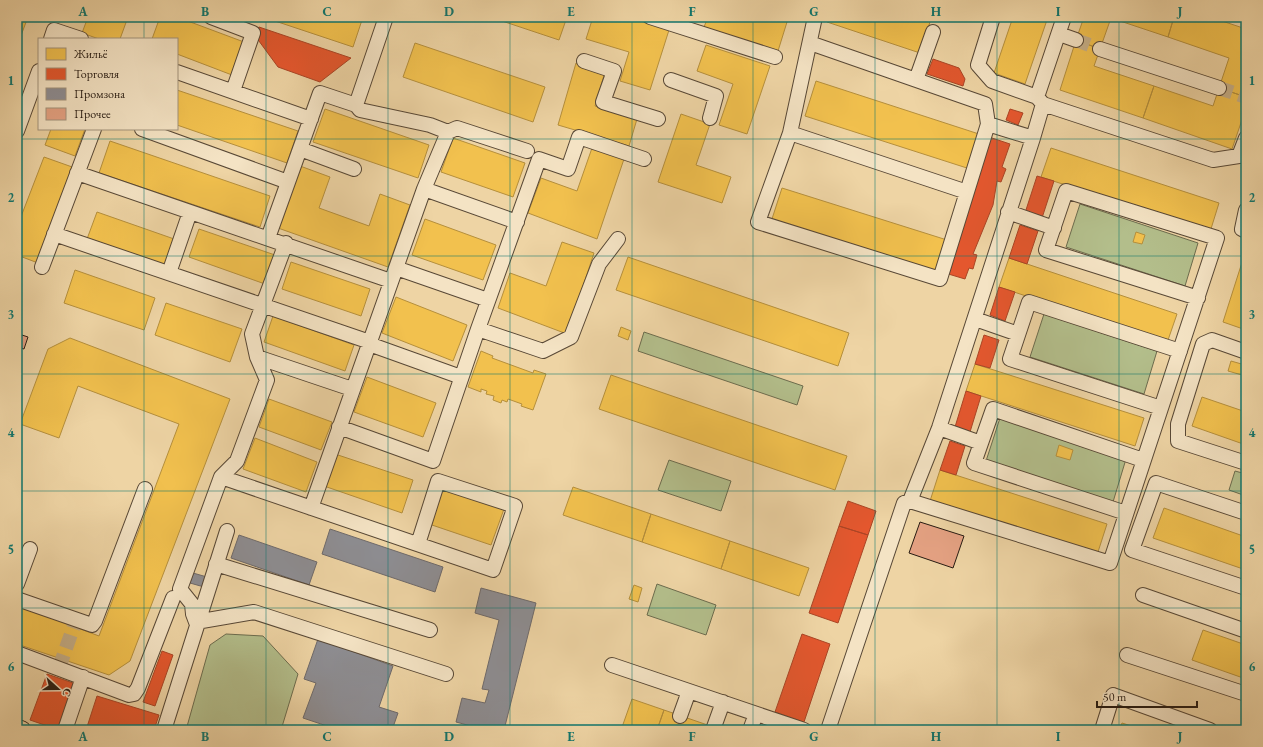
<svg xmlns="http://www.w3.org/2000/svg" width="1263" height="747" viewBox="0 0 1263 747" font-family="'EB Garamond',serif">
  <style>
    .green { fill: #b3be8b; stroke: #6c6c4e }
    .homes { fill: #f2c14e; stroke: #b58f3c }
    .shops { fill: #e4572e; stroke: #ab4525 }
    .industry { fill: #8d8d92; stroke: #6e6a6b }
    .building { fill: #e5a283; stroke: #261a11 }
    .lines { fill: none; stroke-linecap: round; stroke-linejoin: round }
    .minor-tunnel { stroke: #c6af87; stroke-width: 14; stroke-dasharray: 14 7; stroke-linecap: butt }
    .minor-casing { stroke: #584836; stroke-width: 16 }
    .major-casing { stroke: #261a11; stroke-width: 19 }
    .minor { stroke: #f4e3c4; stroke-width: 14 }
    .major { stroke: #eed4a4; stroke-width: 17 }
    .grid { fill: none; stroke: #0f766e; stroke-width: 1; stroke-opacity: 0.55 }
    .neatline { fill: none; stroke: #0f766e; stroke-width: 1.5 }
    .grid-label { font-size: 13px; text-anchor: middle; font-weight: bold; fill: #0f766e }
  </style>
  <rect width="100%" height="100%" fill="#eed4a4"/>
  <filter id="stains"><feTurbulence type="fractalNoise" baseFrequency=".005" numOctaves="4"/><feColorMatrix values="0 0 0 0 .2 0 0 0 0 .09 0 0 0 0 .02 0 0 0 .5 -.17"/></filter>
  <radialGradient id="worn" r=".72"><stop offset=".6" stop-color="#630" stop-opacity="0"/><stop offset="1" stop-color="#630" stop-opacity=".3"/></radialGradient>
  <path class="green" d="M1080,204l118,39 -13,43 -119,-39z
    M1044,314l113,37 -13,43 -114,-37z
    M644,332l159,54 -6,19 -159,-54z
    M1000,418l126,41 -13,43 -127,-41z
    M669,460l62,21 -10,30 -63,-21z
    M1235,471l11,3v22l-17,-6z
    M657,584l59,21 -10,30 -59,-20z
    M226,634l37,2 35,38 -17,56h-95l24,-85z"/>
  <path class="homes" d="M17,17h11l-11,29z
    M88,17h40l-8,22h-21l-17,-6z
    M160,17h17l67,25 -12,33 -55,-21v-15h-25z
    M263,17h100l-10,30z
    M490,17h77l-8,23z
    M593,17h35l41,13 -19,60 -30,-9 9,-29 -43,-13z
    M708,17h65l14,5 -9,29 -74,-24z
    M829,17h86l15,5 -10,31 -93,-31z
    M1013,17h35l-23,67 -31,-11z
    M1084,17h90l-6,20 -57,-19 -11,31 -24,-9z
    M1174,17h36l36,12v68l-27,-9 10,-30 -61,-21z
    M1076,40l24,9 -6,17 60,20 -11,32 -83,-28z
    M415,43l130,44 -12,35 -130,-45z
    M706,45l64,21 -23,68 -28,-9 14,-41 -36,-13z
    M576,63l29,9 -10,34 42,13 -8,27 -71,-21z
    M816,81l166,54 -12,34 -165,-53z
    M1154,86l59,20 6,-18 27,9v11l-14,41 -89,-31z
    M177,90l121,41 -11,32 -110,-38z
    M325,109l104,36 -11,33 -105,-36z
    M681,114l29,10 -14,41 35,12 -9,26 -64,-21z
    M51,129h34l-10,27 -30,-11z
    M453,138l72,25 -12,34 -72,-25z
    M110,141l160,55 -10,31 -161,-54z
    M592,148l32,11 -27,80 -69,-26 13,-35 36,13z
    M1051,148l168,55 -9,29 -169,-55z
    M44,157l31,11 -37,95 -21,-8v-28z
    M300,166l30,11 -11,31 50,18 11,-32 30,11 -22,62 -110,-39z
    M782,188l165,52 -11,34 -165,-52z
    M97,212l80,28 -10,27 -80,-28z
    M425,219l71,26 -13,35 -71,-25z
    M199,229l76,26 -10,29 -76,-27z
    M1136,232l9,3 -3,9 -9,-2z
    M562,242l32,11 -27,81 -69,-26 12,-35 36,13z
    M1245,253l1,1v76l-23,-8z
    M628,257l221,76 -11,33 -222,-76z
    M1009,258l168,56 -10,29 -168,-56z
    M291,262l79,27 -9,27 -79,-27z
    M75,270l80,28 -11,32 -80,-27z
    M396,297l71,28 -14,36 -71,-28z
    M166,303l76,26 -12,33 -75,-27z
    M273,316l81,29 -9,26 -81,-29z
    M621,327l10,4 -3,9 -10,-4z
    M70,338l160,61 -100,262 -21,14 -92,-31v-39l82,31 80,-212 -101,-38 -19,52 -39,-14 28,-75z
    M481,351l12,5 -1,2 41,15 1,-3 12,4 -13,36 -12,-4 1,-2 -14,-5 -1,3 -5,-2 -1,3 -8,-3 1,-4 -8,-2 1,-3 -6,-2v3l-13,-5z
    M1231,361l14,4 -3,10 -14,-4z
    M975,364l169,54 -9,28 -169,-55z
    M611,375l236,81 -12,34 -236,-81z
    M367,377l69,26 -13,34 -69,-25z
    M1202,397l44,15v33l-54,-19z
    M269,399l63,23 -11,28 -62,-23z
    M255,438l62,24 -11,30 -63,-23z
    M1059,445l14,5 -3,10 -14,-4z
    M335,454l78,26 -11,33 -78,-27z
    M940,470l167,54 -10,31 -167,-54z
    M573,487l78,27 -9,28 -79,-27z
    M441,488l63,21 -13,36 -62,-21z
    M1164,508l82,29v33l-93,-32z
    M651,514l79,27 -9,28 -79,-27z
    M730,541l79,27 -10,28 -78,-27z
    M634,585l8,3 -4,14 -9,-3z
    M1203,630l43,15v34l-54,-19z
    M632,699l32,11 -7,20h-36z
    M664,710l58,20h-65z
    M1122,723l22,7h-25z"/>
  <path class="shops" d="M259,27l92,31 -31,24 -42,-15 -22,-30z
    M933,59l26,9 6,11 -2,7 -36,-12z
    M1010,109l13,4 -5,12 -12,-5z
    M989,137l21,7 -8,23 4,2 -5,13 -4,-1 -4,24 -20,49 4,1 -4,14 -4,-1 -4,11 -20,-6z
    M1037,176l17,5 -12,37 -17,-5z
    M1020,225l18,6 -11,33 -18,-6z
    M999,287l16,5 -10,29 -15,-6z
    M984,335l15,5 -9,28 -15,-4z
    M966,391l15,5 -11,36 -15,-5z
    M950,441l15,5 -9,29 -16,-5z
    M848,501l28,10 -8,24 -29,-9z
    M839,526l29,9 -30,88 -29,-10z
    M802,634l28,10 -26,78 -29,-10z
    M162,651l11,4 -18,51 -12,-4z
    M47,674l29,10 -17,46 -29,-10z
    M97,696l62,19 -5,15h-68z"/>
  <path class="industry" d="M330,529l113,38 -8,25 -113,-38z
    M239,535l78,27 -8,23 -78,-27z
    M193,573l14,4 -3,10 -14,-4z
    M481,588l55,15 -32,127h-18l-30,-8 6,-24 23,5 4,-13 -7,-1 17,-69 -24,-7z
    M318,639l75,27 -14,41 19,6 -6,17h-53l-36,-12 13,-35 -12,-4z"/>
  <path class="building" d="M22,335l6,2 -4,12 -7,-2z
    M920,522l44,14 -11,32 -44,-15z"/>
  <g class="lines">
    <path class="minor-tunnel" d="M1076,40l24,9
      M1219,88l27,9
      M59,668l17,-48"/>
    <g class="minor-casing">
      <path id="minor" d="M211,17l42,16 -20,58
        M650,17l125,40
        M993,17l-15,48 14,16 45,16
        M1059,34l17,6
        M51,39l3,-9 27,9
        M810,43l175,61 3,20 -48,155 -182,-57 32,-89 25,-116
        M1100,49l119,39
        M584,61l30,10 -11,31 55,17
        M177,72l134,47
        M671,80l45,16 -6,22
        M916,80l17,-48
        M1043,104l170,56 26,-4 7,-18
        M356,105l30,-88
        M17,110l7,2 -7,19
        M24,112l15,-41
        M988,124l45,14
        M142,129l146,53
        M790,133l177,59
        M300,149l54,20
        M77,173l314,108
        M424,189l93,33
        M1246,210l-4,19 4,2
        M1008,212l46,16
        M54,234l316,108
        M268,238l52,-145 36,12 4,5 70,15 18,7
        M42,267l52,-138
        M396,268l92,32
        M169,273l21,-61
        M975,319l43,15
        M478,329l65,22 28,-14 28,-73 19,-25
        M369,344l92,33
        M1246,352l-34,-12 -9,4 -25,80v17l68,22
        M257,357l95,32
        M1161,408l-151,-49 19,-57 151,49
        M339,427l94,34 45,-132 61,-170 29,10 11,-32 65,22
        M939,428l42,15
        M221,477l272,93 22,-64 -77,-25 -20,63
        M910,501l200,62 107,-325 -151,-47 -20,59 152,48
        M311,508l113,-319 24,-57 9,-4 70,23
        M1126,513l-152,-50 19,-54 150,51
        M1246,513l-90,-30 -24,67 114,38
        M216,564l214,66
        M17,584l13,-35
        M1143,595l103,36
        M17,599l75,26 3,-4 50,-132
        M196,622l-3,-8 -1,-10 -12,-15 41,-112 16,-16 30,-81 -10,-23 -5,-23 34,-91
        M196,622l58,-10 192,62
        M17,653l112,42 5,-1 4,-6 35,-90
        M1127,655l119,39
        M612,665l192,65
        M680,716l9,-25
        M714,727l9,-25
        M65,730l18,-53
        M164,730l63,-199
        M750,730l6,-16
        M828,730l76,-227 6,-2 29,-73 94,-290 10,-34 -6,-7 27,-80
        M1102,730l11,-35 97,35"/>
    </g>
    <g class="major-casing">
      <path id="major" d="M17,728l5,2"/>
    </g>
    <use href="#minor" class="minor"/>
    <use href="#major" class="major"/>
  </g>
  <path class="grid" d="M144,17v22M266,17v713M388,17v713M510,17v713M632,17v713M753,17v713M875,17v713M997,17v713M1119,17v713M144,129v601M17,139h1229M17,256h1229M17,374h1229M17,491h1229M17,608h1229"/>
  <rect width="1263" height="747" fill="none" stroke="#eed4a4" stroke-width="44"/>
  <rect x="38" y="38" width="140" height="92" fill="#f4e3c4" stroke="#a2937c"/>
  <rect x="46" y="48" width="20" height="12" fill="#f2c14e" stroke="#a2937c"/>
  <text x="74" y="58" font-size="12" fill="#261a11">Жильё</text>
  <rect x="46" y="68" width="20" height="12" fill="#e4572e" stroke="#a2937c"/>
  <text x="74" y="78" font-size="12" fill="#261a11">Торговля</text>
  <rect x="46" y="88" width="20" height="12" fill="#8d8d92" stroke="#a2937c"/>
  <text x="74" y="98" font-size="12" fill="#261a11">Промзона</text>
  <rect x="46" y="108" width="20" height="12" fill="#e5a283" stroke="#a2937c"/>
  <text x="74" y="118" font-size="12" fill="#261a11">Прочее</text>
  <g transform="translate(58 689) rotate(111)" stroke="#f4e3c4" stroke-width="3" paint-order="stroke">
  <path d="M0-3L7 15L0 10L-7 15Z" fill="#261a11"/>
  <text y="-6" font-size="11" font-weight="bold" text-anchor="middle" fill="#261a11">С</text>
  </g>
  <path d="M1097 701v6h100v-6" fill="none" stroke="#261a11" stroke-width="2"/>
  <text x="1103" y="701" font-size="12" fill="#261a11" stroke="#f4e3c4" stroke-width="3" paint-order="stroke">50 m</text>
  <rect x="22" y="22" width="1219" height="703" class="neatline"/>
  <g class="grid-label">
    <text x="83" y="16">A</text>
    <text x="205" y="16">B</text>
    <text x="327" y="16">C</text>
    <text x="449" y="16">D</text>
    <text x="571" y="16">E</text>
    <text x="692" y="16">F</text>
    <text x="814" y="16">G</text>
    <text x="936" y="16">H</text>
    <text x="1058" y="16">I</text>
    <text x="1180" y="16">J</text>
    <text x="11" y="85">1</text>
    <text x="1252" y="85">1</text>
    <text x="11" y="202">2</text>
    <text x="1252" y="202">2</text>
    <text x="11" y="319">3</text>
    <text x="1252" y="319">3</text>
    <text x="11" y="437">4</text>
    <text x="1252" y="437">4</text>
    <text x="11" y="554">5</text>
    <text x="1252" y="554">5</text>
    <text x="11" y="671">6</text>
    <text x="1252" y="671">6</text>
    <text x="83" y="741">A</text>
    <text x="205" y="741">B</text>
    <text x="327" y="741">C</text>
    <text x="449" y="741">D</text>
    <text x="571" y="741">E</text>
    <text x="692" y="741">F</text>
    <text x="814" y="741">G</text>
    <text x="936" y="741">H</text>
    <text x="1058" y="741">I</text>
    <text x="1180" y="741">J</text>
  </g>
  <rect width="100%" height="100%" filter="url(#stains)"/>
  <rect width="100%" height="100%" fill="url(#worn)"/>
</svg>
